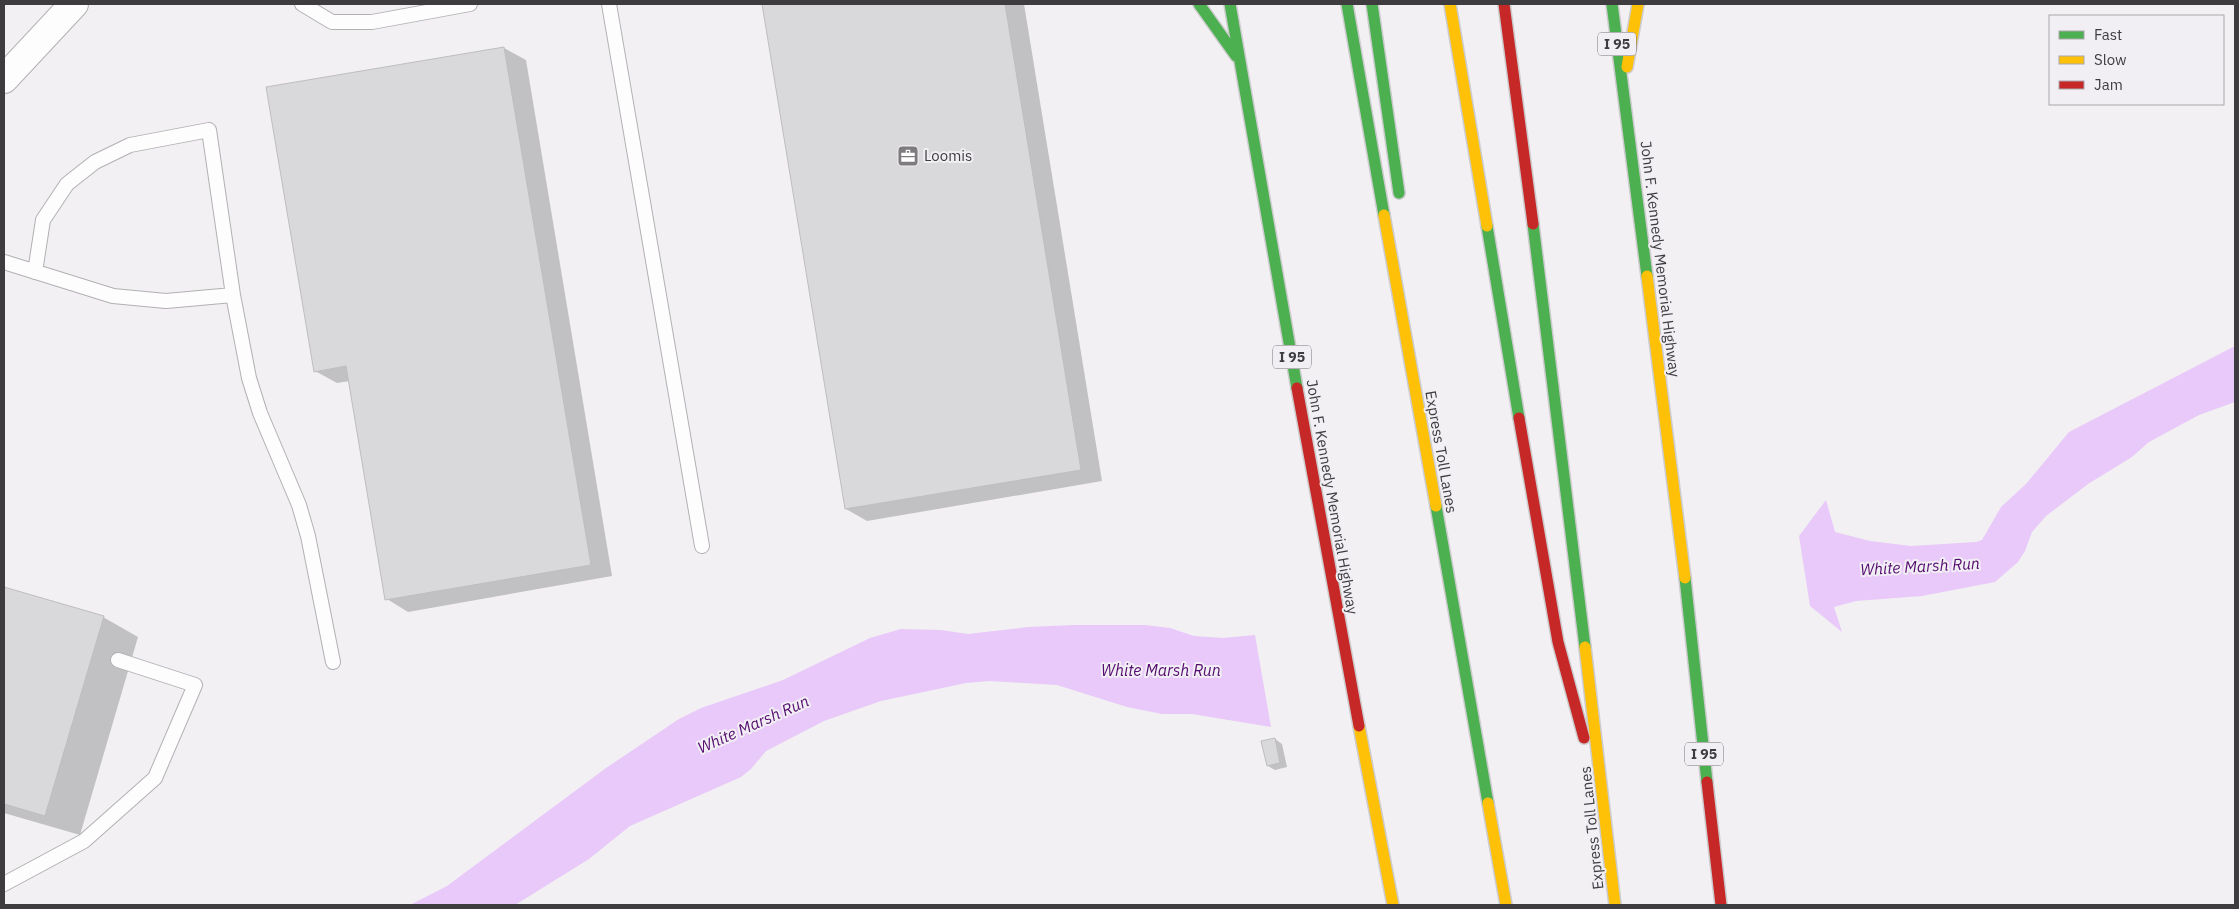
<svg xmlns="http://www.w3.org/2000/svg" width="2239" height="909" viewBox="0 0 2239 909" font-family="'IBM Plex Sans',sans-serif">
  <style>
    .water { fill: #e8c9f9 }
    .shadow { fill: #0003 }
    .building { fill: #d9d8da; stroke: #bebdbf }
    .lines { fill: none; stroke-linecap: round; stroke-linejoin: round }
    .lane-casing { stroke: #b2b0b3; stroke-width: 16 }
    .street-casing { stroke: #b2b0b3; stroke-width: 30 }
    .fast-casing { stroke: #cccbcd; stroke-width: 14 }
    .slow-casing { stroke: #cccbcd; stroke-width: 14 }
    .jam-casing { stroke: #cccbcd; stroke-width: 14 }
    .lane { stroke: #fdfdfd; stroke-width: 14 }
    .street { stroke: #fdfdfd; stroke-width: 28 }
    .fast { stroke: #4caf50; stroke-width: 11 }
    .slow { stroke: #ffc107; stroke-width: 11 }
    .jam { stroke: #c62828; stroke-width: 11 }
    .labels { text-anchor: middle; stroke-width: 4; stroke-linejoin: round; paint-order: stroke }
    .shield { fill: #f2eff4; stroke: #747275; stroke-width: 1 }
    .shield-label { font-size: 14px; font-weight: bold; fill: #3e3c3f }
    .poi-label { font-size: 15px; fill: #3e3c3f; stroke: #f2eff4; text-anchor: start }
    .street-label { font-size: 15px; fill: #3e3c3f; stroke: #f2eff4 }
    .water-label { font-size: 16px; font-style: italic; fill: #550d70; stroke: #f2eff4 }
  </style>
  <rect width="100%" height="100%" fill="#f2f0f3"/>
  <path class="water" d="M2235,346v56l-36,13 -50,27 -17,15 -44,27 -42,32 -14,16 -7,19 -7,11 -23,20 -73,14 -66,5 -22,6 8,25 -32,-26 -11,-70 27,-36 9,32 35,9 41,5 65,-4 6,-2 19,-33 25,-23 43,-52z
    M1074,625h71l25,3 24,8 29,2 32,-3 16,92 -79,-13h-30l-35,-7 -70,-22 -68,-4 -23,2 -85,18 -57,20 -58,30 -15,18 -10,8 -111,49 -41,33 -74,46h-105l37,-19 159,-118 73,-49 22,-11 82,-28 87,-42 31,-9 40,1 27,4 60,-7z"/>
  <path class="shadow" d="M763,4h261l78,477 -235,40 -21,-12z
    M504,48l22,12 86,516 -204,36 -21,-13 -37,-218 -13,2 -22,-12 -47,-283z
    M4,588l99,29 35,20 -58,198 -76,-22z
    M1275,739l7,5 5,23 -12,3 -7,-4z"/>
  <path class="building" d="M762,4h243l76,466 -236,39z
    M504,47l87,518 -206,35 -39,-234 -32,6 -48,-285z
    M4,587l100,29 -59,200 -41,-12z
    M1275,738l5,25 -13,3 -6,-25z"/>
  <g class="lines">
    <g class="lane-casing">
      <path id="lane" d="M302,4l30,18h40l98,-18
        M609,4l93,542
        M4,262l109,34 53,5 67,-6
        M35,272l8,-52 24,-36 28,-22 35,-17 79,-15 24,165 16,83 11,35 39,92 9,31 25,126
        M4,884l80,-43 71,-63 40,-93 -77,-25"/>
    </g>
    <g class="street-casing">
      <path id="street" d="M4,79l70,-75"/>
    </g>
    <g class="fast-casing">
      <path id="fast" d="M1199,4l37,52
        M1230,4l67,384
        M1347,4l37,211
        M1372,4l27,189
        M1612,4l35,272
        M1533,224l52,423
        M1487,226l32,192
        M1436,506l52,297
        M1685,578l22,204"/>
    </g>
    <g class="slow-casing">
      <path id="slow" d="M1450,4l37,222
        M1627,67l11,-63
        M1384,215l52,291
        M1647,276l38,302
        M1585,647l30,258
        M1359,726l34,179
        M1488,803l18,102"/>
    </g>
    <g class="jam-casing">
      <path id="jam" d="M1504,4l29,220
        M1297,388l62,338
        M1519,418l39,224 26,96
        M1707,782l14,123"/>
    </g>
    <use href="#lane" class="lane"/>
    <use href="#street" class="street"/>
    <use href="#fast" class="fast"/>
    <use href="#slow" class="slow"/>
    <use href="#jam" class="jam"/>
  </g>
  <defs>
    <g id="office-square" transform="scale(1.125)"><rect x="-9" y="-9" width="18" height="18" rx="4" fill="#7d7b7e" stroke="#f2eff4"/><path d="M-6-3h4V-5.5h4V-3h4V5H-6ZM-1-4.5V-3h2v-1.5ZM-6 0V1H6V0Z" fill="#fff"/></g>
  </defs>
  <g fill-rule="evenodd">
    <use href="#office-square" x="908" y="156"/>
  </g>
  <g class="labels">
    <g class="shield">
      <rect x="1598" y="32.5" width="38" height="23" rx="4"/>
      <rect x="1273" y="345.5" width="38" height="23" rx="4"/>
      <rect x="1685" y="742.5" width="38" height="23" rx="4"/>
    </g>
    <g class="shield-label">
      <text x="1617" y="49">I 95</text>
      <text x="1292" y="362">I 95</text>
      <text x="1704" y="759">I 95</text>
    </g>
    <g class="poi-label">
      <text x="924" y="161">Loomis</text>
    </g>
    <g class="street-label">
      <text transform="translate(1660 259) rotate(83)" y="5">John F. Kennedy Memorial Highway</text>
      <text transform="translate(1441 452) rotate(80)" y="5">Express Toll Lanes</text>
      <text transform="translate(1332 497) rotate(80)" y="5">John F. Kennedy Memorial Highway</text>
      <text transform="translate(1592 828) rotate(-96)" y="5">Express Toll Lanes</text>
    </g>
    <g class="water-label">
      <text transform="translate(1920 566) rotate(-3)" y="6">White Marsh Run</text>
      <text x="1161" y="676">White Marsh Run</text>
      <text transform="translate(753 724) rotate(-24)" y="6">White Marsh Run</text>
    </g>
  </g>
  <rect width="2239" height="909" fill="none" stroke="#3e3c3f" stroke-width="10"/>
  <rect x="2049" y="15" width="175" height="90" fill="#f2eff4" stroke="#aaa7ac"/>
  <rect x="2059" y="31" width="25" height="8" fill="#4caf50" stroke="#aaa7ac"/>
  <text x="2094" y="40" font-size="15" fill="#3e3c3f">Fast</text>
  <rect x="2059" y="56" width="25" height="8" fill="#ffc107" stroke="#aaa7ac"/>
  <text x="2094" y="65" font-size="15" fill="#3e3c3f">Slow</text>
  <rect x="2059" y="81" width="25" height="8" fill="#c62828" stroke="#aaa7ac"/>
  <text x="2094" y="90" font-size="15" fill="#3e3c3f">Jam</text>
</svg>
